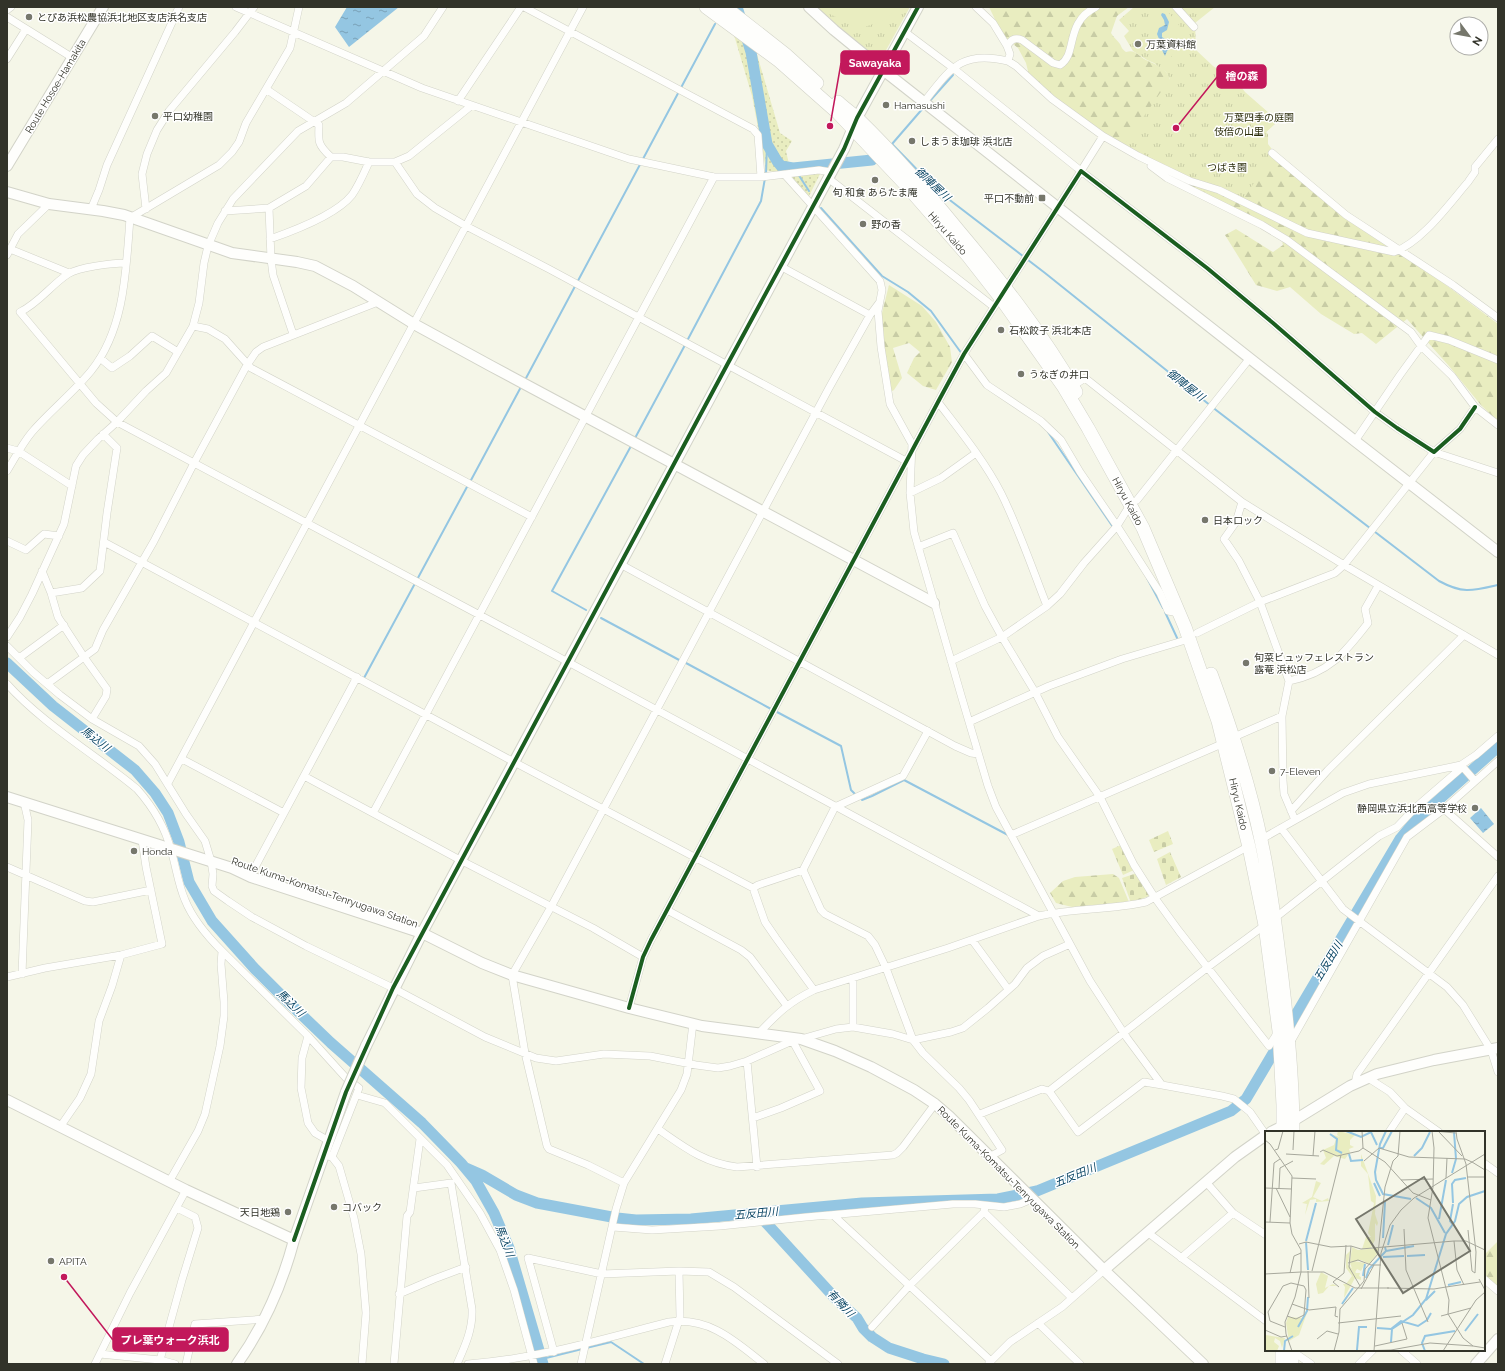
<svg xmlns="http://www.w3.org/2000/svg" width="1505" height="1371" viewBox="0 0 1505 1371" font-family="Raleway,'Noto Sans JP',sans-serif">
  <style>
    .grass { fill: url(#grass-dots) }
    .forest { fill: url(#forest-firs) }
    .cemetery { fill: url(#cemetery-stones) }
    .park { fill: url(#park-tufts) }
    .garden { fill: #e9edc0 }
    .water { fill: url(#water-ripples) }
    .lines { fill: none; stroke-linecap: round; stroke-linejoin: round }
    .stream { stroke: #94c6e2; stroke-width: 2 }
    .river { stroke: #94c6e2; stroke-width: 11 }
    .street-casing { stroke: #d2d3c8; stroke-width: 8 }
    .secondary-casing { stroke: #d2d3c8; stroke-width: 12 }
    .highway-casing { stroke: #d2d3c8; stroke-width: 14 }
    .street { stroke: #fefefc; stroke-width: 7 }
    .secondary { stroke: #fefefc; stroke-width: 10 }
    .highway { stroke: #fefefc; stroke-width: 13 }
    .secondary-bridge-casing { stroke: #d2d3c8; stroke-width: 12; stroke-linecap: butt }
    .secondary-bridge { stroke: #fefefc; stroke-width: 10 }
    .cycleway-casing { stroke: #fff; stroke-width: 6 }
    .cycleway { stroke: #1b5e20; stroke-width: 4 }
    .poi-dot { fill: #76776c; stroke: #fff; stroke-width: 1.5 }
    .labels { text-anchor: middle; stroke-width: 3; stroke-linejoin: round; paint-order: stroke }
    .poi-label { font-size: 10px; fill: #323329; stroke: #fff; text-anchor: start }
    .street-label { font-size: 10px; fill: #323329; stroke: #fff }
    .park-label { font-size: 10px; fill: #2c2e0c; stroke: #fff }
    .water-label { font-size: 11px; font-style: italic; fill: #0a4564; stroke: #fff }
    .inset-river { fill: none; stroke: #94c6e2; stroke-width: 2 }
    .inset-road { fill: none; stroke: #a7a89c; stroke-width: 1 }
    .view { fill: #76776c; fill-opacity: 0.15; stroke: #76776c; stroke-width: 2 }
    .inset-edge { fill: none; stroke: #323329; stroke-width: 2 }
    .leader { fill: none; stroke: #c2185b; stroke-width: 1.5 }
    .callout-dot { fill: #c2185b; stroke: #fff; stroke-width: 1.5 }
    .callout { fill: #c2185b; stroke: #c2185b; stroke-width: 1.5 }
    .callout-label { font-size: 11px; text-anchor: middle; font-weight: bold; fill: #fff }
  </style>
  <defs>
    <pattern id="grass-dots" width="8" height="8" patternUnits="userSpaceOnUse"><rect width="8" height="8" fill="#e9edc0"/><path d="M2 2h.1M6 6h.1" fill="none" stroke="#c8cca5" stroke-width="1.8" stroke-linecap="round"/></pattern>
    <pattern id="forest-firs" width="22" height="20" patternUnits="userSpaceOnUse"><rect width="22" height="20" fill="#e9edc0"/><path d="M5 1l3.5 6h-7zM16 11l3.5 6h-7z" fill="#c8cca5"/></pattern>
    <pattern id="cemetery-stones" width="16" height="16" patternUnits="userSpaceOnUse"><rect width="16" height="16" fill="#e9edc0"/><path d="M2 7V4a2 2 0 0 1 4 0v3zM10 15v-3a2 2 0 0 1 4 0v3z" fill="#c8cca5"/></pattern>
    <pattern id="park-tufts" width="24" height="20" patternUnits="userSpaceOnUse"><rect width="24" height="20" fill="#e9edc0"/><path d="M3 7l-1-3M5 7V3M7 7l1-3M15 17l-1-3M17 17v-4M19 17l1-3" fill="none" stroke="#c8cca5"/></pattern>
    <pattern id="water-ripples" width="26" height="14" patternUnits="userSpaceOnUse"><rect width="26" height="14" fill="#94c6e2"/><path d="M2 4q2-2 4 0t4 0M15 11q2-2 4 0t4 0" fill="none" stroke="#79a1b7"/></pattern>
  </defs>
  <rect width="100%" height="100%" fill="#f5f6e8"/>
  <path class="grass" d="M734,35l22,16 24,82 12,8 -6,10 3,13 32,8 -13,26 -23,-23 -19,-5 -14,-74z"/>
  <path class="forest" d="M989,7h140l-12,9 -6,17c3,5 7,8 9,11 2,4 2,5 6,8 10,-3 12,4 20,8 9,4 22,9 24,20l123,93 121,88 84,63v98l-18,-18 -31,-38 -42,-47 -31,25 -14,-11 -8,1 -33,-20 -31,-27 -13,4 -21,-6 -31,-50 11,-6 37,23 10,-7 -2,-10 -115,-59 -95,-66 -42,-35 -3,-12 -8,-15 -15,-12z
    M889,285l33,21 14,16 14,25 2,15 -16,28 -13,-4 -16,-13 7,-15 6,-6 -11,-9 -16,5 9,30 -8,12 -5,3 -8,-76z
    M1113,874l6,4 10,24 -57,5 -16,-4 -6,-10 13,-12 12,-4z
    M1498,1241v46l-14,-13v-19z"/>
  <path class="cemetery" d="M1168,831l5,13 -19,8 -5,-12z
    M1121,845l13,25 -11,5 -11,-26z
    M1170,852l11,25 -15,8 -9,-26z
    M1137,873l12,23 -18,7 -9,-25z"/>
  <path class="park" d="M814,7h96l-25,45 -16,1z
    M1134,7h81l-20,16 1,27 17,16 26,18 6,8 33,29 -12,11 2,2v10l6,8 -31,48 -42,-17 -78,-37 47,-67 -4,-7 -12,-9 -7,-3 -14,-9 -9,-15 5,-5 -10,-11z"/>
  <path class="garden" d="M826,7h71l-10,12 -28,10 -29,-15z
    M1161,8c7,1 19,19 24,25l-2,5 1,6 -1,2 -8,6 -8,10 -9,-7 -9,-20 3,-4 1,-11z
    M1252,99l26,22 -15,14 -19,-17 -9,-5 5,-8 6,-1z"/>
  <path class="water" d="M347,7h52l-50,40 -14,-20z
    M1162,13l3,1 4,8 -2,8 -5,3v4l3,2 6,1 2,5 -6,6 -2,5 -3,-6 5,-2 2,-5 -6,-2 -4,1v-3l-2,-5 2,-6 6,-3 -1,-5 -3,-5z
    M1481,808l13,16 -11,9 -13,-15z"/>
  <g class="lines">
    <path class="stream" d="M928,103l25,-28
      M924,107l-32,37 46,47 107,82 171,137 223,171c24,13 33,10 59,4
      M766,174l1,-30
      M798,174l11,17
      M821,208l61,68 26,16 23,19 31,43
      M687,341l74,-140 4,-23
      M525,380l190,-356
      M1048,432l65,95
      M634,440l51,-95
      M470,482l52,-97
      M1147,578l16,30
      M586,610l-34,-19 79,-145
      M1165,612l13,28
      M601,618l80,43
      M686,663l85,46
      M364,678l104,-193
      M777,712l64,34 10,44 5,5
      M862,800l10,-4 32,-16 104,55
      M586,1348l25,-6 33,22
      M542,1359l40,-10"/>
    <path class="river" d="M737,7l14,45 16,92 10,17 4,5 12,2 79,-8
      M7,663l46,43 82,64 20,23 13,20 11,29 10,40 23,39 43,48 28,28 48,46 91,80 39,40 15,18 18,32 15,35 34,116
      M466,1168l16,7 34,20 21,8 80,15 19,2 55,-1 171,-16 136,-4 39,-8 194,-80 15,-12 154,-260 15,-18 83,-74
      M758,1214l77,84 22,20 6,10 9,9 17,11 34,11 21,5"/>
    <g class="street-casing">
      <path id="street" d="M236,7l186,81 207,71 85,18h47l58,-7 12,2
        M524,7l229,122 5,6 3,42
        M976,7l17,16 14,23
        M1176,7l18,20
        M7,10l4,-3
        M7,17l66,41
        M905,32l48,36 128,103 22,-35 -51,-37 -36,-33 -8,-5 2,-7 -3,-8c4,-6 7,-9 15,-6l31,23 7,2c18,-11 4,-42 36,-58
        M7,59l19,-30
        M266,89l53,36c-1,17 -1,20 12,32h12l26,5h26l14,-6 62,-50
        M458,101l63,-94
        M924,102c27,-34 37,-52 84,-41
        M1103,136l35,20 52,25 29,9 88,43 87,19c28,-10 55,-48 74,-70l7,-10v-5l23,-28
        M1272,153l74,62 107,70 45,33
        M395,162l22,32 18,14 31,18 83,43 357,192
        M1151,166l16,12 95,47 25,15 109,81 15,11 10,14 31,30 23,31 23,18
        M785,175l95,106 2,9 -4,21 3,36 9,57 22,40 -2,49 4,39 47,163 27,91 8,21 94,174 37,57 35,47 60,11 12,3 16,13 16,23
        M828,178l166,129
        M269,208l2,51 2,16 20,59
        M91,209l8,-19 8,-25 72,-158
        M146,209l-4,-35 5,-20 10,-24 12,-19 66,-79 19,-25
        M225,211l44,-3 37,-22 25,-29
        M270,239c23,-8 67,-25 82,-44 7,-10 12,-22 17,-33
        M10,249l59,24
        M7,255l11,-21 31,-30
        M126,263c-13,0 -47,4 -58,11 -17,11 -29,29 -48,38l76,91 21,19 451,240 471,254
        M780,266l90,49
        M193,326l15,3 17,10 26,29 281,149
        M964,354l23,31 54,36 20,19 19,32 37,54 43,67 8,18 11,2
        M100,358l12,10 18,-12 22,-20 26,16
        M1073,386l12,-8 157,124 102,63 154,90
        M938,402c22,29 46,58 63,91 18,36 31,75 46,113
        M1355,441l45,-66 29,-40 20,5 49,20
        M7,448l11,3 54,35
        M7,471c8,-13 15,-27 25,-39 18,-21 41,-39 59,-61 34,-42 35,-101 39,-153l89,-53 13,-13 7,-10 7,-19 44,-75 9,-41
        M910,493l31,-15 35,-25
        M1137,500l113,-142
        M1242,502l-6,20 -12,17 15,22 21,41 29,79 -7,35 1,64 1,14 11,26
        M7,541l19,9 18,-16 15,2
        M104,542l410,220 239,126 12,34 11,16 38,52
        M918,547l35,-14 32,73 17,31 33,55 23,45 42,60 34,68 21,33 24,33 90,115 9,-14
        M620,564l335,182 16,7 7,1
        M42,571l9,22 7,24 26,40 23,32 -1,7 -14,23
        M51,593l31,-5 18,-17 7,-58 10,-65 -14,-14
        M1197,633l63,-31 75,-29 9,-8 90,-113 64,21
        M7,637l13,-20 12,-23 32,-70 12,-58 7,-11 15,-16 19,-17 29,-31 20,-18 27,-47 6,-23 5,-40 4,-17 10,-23 15,-24 65,-68 48,-28 78,-67 19,-29
        M7,646l26,26 27,23 32,24 47,27 16,18 31,50 19,27 6,20 2,13 -1,12 2,5 14,10 24,16 54,29 87,42 92,49 51,21 20,3 48,-7 46,2 46,9 22,3 12,-2 17,-5 45,-20
        M19,658l45,-33
        M951,661l51,-24 45,-31 13,-12 24,-31 33,-37 13,-21
        M1289,681c40,-8 55,-27 79,-58l-3,-14 13,-23
        M7,684c37,41 88,70 130,105 16,18 28,38 34,61 5,16 7,34 14,50 8,20 22,36 37,51
        M47,684l48,-35 8,-19 51,-89 40,-78 53,-98 9,-13 7,-5 115,-45
        M969,722l80,-36 73,-27 67,-20
        M1234,737l48,-21
        M182,759l102,54
        M1461,765l14,16
        M304,776l158,85 131,67 50,29
        M168,783l415,-776
        M1444,809l54,48
        M1291,811l37,-41 136,-135
        M373,813l341,-636
        M1281,828l62,81 104,78 16,18 28,45 7,22
        M1011,835l213,-92
        M1260,840l83,-47 26,-9 92,-19 15,-10 22,-19
        M7,867l78,34 8,1 58,-12
        M803,870l18,40 4,4 43,22 7,9 11,23 27,72 10,13 36,35 10,12 33,50 -13,7
        M251,877l3,-8 103,-192
        M753,888l5,-3 45,-15 32,-63 68,-31 25,-45
        M667,910l74,40 9,7 37,49
        M1275,918l104,-82 18,-9 18,-19 44,-38 2,-5
        M972,940l36,49
        M22,974l6,-154 -4,-18
        M7,977l38,-9 76,-13 41,-11 -16,-77 -4,-27
        M629,1008l14,-51 8,-17 287,-538 26,-48 117,-183 126,97 66,55 102,89 22,16 37,24 26,-23 15,-22
        M853,1027v-48
        M759,1033c19,-20 30,-31 55,-43l134,-42 91,-32c35,-8 71,-6 107,-14l105,-57
        M308,1036l38,42 13,10 -27,69
        M801,1039l35,-10 17,-2 40,7 20,6 38,-8 12,-4 25,-20 27,-24 12,-16 16,-12 27,-12
        M1290,1043l117,-206 37,-28 54,-48
        M747,1061l10,106
        M1368,1078l22,14 15,16 34,24
        M1355,1084l2,-10 141,-198
        M1049,1091l29,41 66,-50 18,3
        M357,1095l28,8 62,62 33,48 20,37 14,40 20,74
        M980,1114l62,-25 7,2 159,-124 57,-42
        M753,1118l28,-10 39,-17 -29,-53
        M60,1127l20,-29 11,-24 8,-53 13,-35 9,-31
        M658,1129c26,18 46,34 79,38l156,-12 4,-2 6,-6 32,-43
        M1389,1132l16,-24
        M324,1155l8,2 7,9 15,52 7,36 5,59 -4,51
        M1484,1163l14,10
        M169,1182l29,-51 7,-17 15,-68 4,-30v-14l-3,-38 1,-13 86,85 -6,22 -1,30 7,35 7,10 14,8
        M1206,1182l27,31 33,22
        M624,1183l-36,-18 -39,-16 -2,-3 -22,-93 -13,-78 39,-68 278,-519 41,-73 9,-12
        M414,1188l37,-5 21,126c1,20 -7,37 -15,55
        M985,1207l-1,5 88,86
        M833,1215l158,146
        M613,1227l39,3 68,-4 86,-9 147,-13h22l29,3 16,-3 12,-5
        M1147,1232l119,89
        M1181,1258l52,-45
        M1484,1279l14,12
        M399,1294l35,-15 32,-12
        M1038,1323l42,41
        M872,1327l37,-41 75,-74
        M1401,1350l16,14
        M1292,1351l19,13
        M554,1352l-26,-94 74,16 77,-3 30,1 25,15 104,77
        M100,1354l60,6 15,4
        M160,1360l22,-80 16,-52 -3,-11 -18,-9
        M989,1363l21,-21 52,-35 42,-37
        M95,1364l35,-71 56,-103
        M186,1364l9,-40 70,-5
        M394,1364l13,-148 3,-4 10,-73
        M468,1364c69,-5 134,-25 201,-42 41,-5 66,19 95,42
        M581,1364l35,-155 8,-26 57,-93 6,-16 6,-51
        M665,1364l15,-47 -1,-46
        M1359,1364l14,-14"/>
    </g>
    <g class="secondary-casing">
      <path id="secondary" d="M809,7l25,23 49,40 472,371 143,111
        M7,166l96,-159
        M7,192l42,12 54,7 21,4 108,38 65,9 18,4 38,20 61,38 77,42 443,237
        M7,797l225,71 19,9 171,56 60,30 30,12 117,33 73,18 99,13 34,12 36,16 43,23 21,14 14,12 155,154 99,94
        M366,1046l56,-113 422,-784 13,-31 61,-111
        M7,1100l179,90 108,50c-12,45 -30,86 -57,124
        M1271,1132l22,-11 57,-35 27,-12 57,-14 64,-12
        M294,1240l52,-148
        M1104,1270l131,-113 31,-22
        M1476,1364l22,-25"/>
    </g>
    <g class="highway-casing">
      <path id="highway" d="M706,7l72,53 60,53 67,71 63,72 32,41 63,89 25,42 55,100 42,99 33,94 31,126 16,78 14,106 4,74v27
        M725,7l60,47 32,29
        M838,102c6,6 14,11 21,18 35,34 68,72 99,110 43,51 85,104 118,162
        M1211,674c20,54 38,109 50,166 10,45 15,92 21,138 6,51 11,102 11,154
        M1282,1364v-14
        M1292,1364v-14"/>
    </g>
    <use href="#street" class="street"/>
    <use href="#secondary" class="secondary"/>
    <use href="#highway" class="highway"/>
    <g class="secondary-bridge-casing">
      <path id="secondary-bridge" d="M346,1092l20,-46"/>
    </g>
    <use href="#secondary-bridge" class="secondary-bridge"/>
    <g class="cycleway-casing">
      <path id="cycleway" d="M629,1008l14,-51 8,-17 287,-538 26,-48 117,-183 126,97 66,55 102,89 22,16 37,24 26,-23 15,-22
        M294,1240l52,-148 47,-104 334,-623 117,-216 13,-31 61,-111"/>
    </g>
    <use href="#cycleway" class="cycleway"/>
  </g>
  <g class="poi-dot">
    <circle cx="29" cy="17" r="4"/>
    <circle cx="1138" cy="44" r="4"/>
    <circle cx="886" cy="105" r="4"/>
    <circle cx="155" cy="116" r="4"/>
    <circle cx="912" cy="141" r="4"/>
    <circle cx="875" cy="180" r="4"/>
    <rect x="1038" y="194" width="8" height="8" rx="2"/>
    <circle cx="863" cy="224" r="4"/>
    <circle cx="1001" cy="330" r="4"/>
    <circle cx="1021" cy="374" r="4"/>
    <circle cx="1205" cy="520" r="4"/>
    <circle cx="1246" cy="663" r="4"/>
    <circle cx="1272" cy="771" r="4"/>
    <circle cx="1475" cy="808" r="4"/>
    <circle cx="134" cy="851" r="4"/>
    <circle cx="334" cy="1207" r="4"/>
    <circle cx="288" cy="1212" r="4"/>
    <circle cx="51" cy="1261" r="4"/>
  </g>
  <g class="labels">
    <g class="poi-label">
      <text x="37" y="21">とぴあ浜松農協浜北地区支店浜名支店</text>
      <text x="1146" y="48">万葉資料館</text>
      <text x="894" y="109">Hamasushi</text>
      <text x="163" y="120">平口幼稚園</text>
      <text x="920" y="145">しまうま珈琲 浜北店</text>
      <text x="875" y="196" text-anchor="middle">旬 和食 あらたま庵</text>
      <text x="1034" y="202" text-anchor="end">平口不動前</text>
      <text x="871" y="228">野の香</text>
      <text x="1009" y="334">石松餃子 浜北本店</text>
      <text x="1029" y="378">うなぎの井口</text>
      <text x="1213" y="524">日本ロック</text>
      <text x="1254" y="661">旬菜ビュッフェレストラン<tspan x="1254" dy="12">露菴 浜松店</tspan></text>
      <text x="1280" y="775">7-Eleven</text>
      <text x="1467" y="812" text-anchor="end">静岡県立浜北西高等学校</text>
      <text x="142" y="855">Honda</text>
      <text x="342" y="1211">コバック</text>
      <text x="280" y="1216" text-anchor="end">天日地鶏</text>
      <text x="59" y="1265">APITA</text>
    </g>
    <g class="street-label">
      <text transform="translate(55 86) rotate(-59)" y="4">Route Hosoe-Hamakita</text>
      <text transform="translate(948 233) rotate(49)" y="4">Hiryu Kaido</text>
      <text transform="translate(1128 501) rotate(62)" y="4">Hiryu Kaido</text>
      <text transform="translate(1239 804) rotate(77)" y="4">Hiryu Kaido</text>
      <text transform="translate(325 892) rotate(19)" y="4">Route Kuma-Komatsu-Tenryugawa Station</text>
      <text transform="translate(1009 1177) rotate(45)" y="4">Route Kuma-Komatsu-Tenryugawa Station</text>
    </g>
    <g class="park-label">
      <text x="1259" y="121">万葉四季の庭園</text>
      <text x="1239" y="135">伎倍の山里</text>
      <text x="1227" y="171">つばき園</text>
    </g>
    <g class="water-label">
      <text transform="translate(933 184) rotate(43)" y="4">御陣屋川</text>
      <text transform="translate(1186 385) rotate(38)" y="4">御陣屋川</text>
      <text transform="translate(96 739) rotate(38)" y="4">馬込川</text>
      <text transform="translate(1328 961) rotate(-59)" y="4">五反田川</text>
      <text transform="translate(291 1003) rotate(44)" y="4">馬込川</text>
      <text transform="translate(1075 1175) rotate(-22)" y="4">五反田川</text>
      <text transform="translate(756 1213) rotate(-5)" y="4">五反田川</text>
      <text transform="translate(505 1241) rotate(69)" y="4">馬込川</text>
      <text transform="translate(841 1303) rotate(47)" y="4">有隣川</text>
    </g>
  </g>
  <g transform="translate(1265 1131)">
    <rect width="220" height="220" fill="#f5f6e8"/>
    <path d="M73,0l17,4 -5,5v5l4,2 -5,2 1,3 -5,7 -11,-3 -10,9 -4,-1 6,-6 -3,-8 11,-5 2,-6 -6,-5 10,3 -3,-2zM96,23l15,42 -1,18 3,9 -1,3 -2,-3v17l-4,8 -9,1 4,-12h5l-3,-4 6,-30 -3,-2 -3,-27 -7,-8zM51,50l5,2 -8,14 9,4 6,-3 1,3 -13,1v-3l-6,1 -5,15 2,-11 -5,-1 10,-6zM85,120l-2,13 8,9h4l-1,3 2,1v3l-6,-2 -11,20 1,-11 -2,-3h3l6,-8 -6,-8v-13zM1,204l19,3 -3,10 -2,-7 -5,-3 -1,4 5,4 -2,5h-12z" fill="#e9edc0"/>
    <path d="M87,116l6,3 20,-2v5l-9,11 -8,-4 -11,2zM89,130l11,2 -4,8 -4,-2 -3,5 -4,-11zM56,141l7,4 -3,12 8,-4 4,2h-8l-6,7 -5,1 -2,-10zM43,179l-9,25 -10,6 -3,-18 2,-6 14,1z" fill="#e9edc0"/>
    <path class="inset-river" d="M81,0l15,6 10,-5 6,13M121,0l-6,13 -5,28 1,8 7,14 28,5M65,3l7,5 -1,11 6,3M115,17h3l9,-17M84,23l2,7 12,-1M149,25l8,-8 8,-16M187,42l4,-14 -2,-27M109,52l6,13M151,67l15,10 14,25M188,72l-1,-19 3,-4 11,-2M174,88l7,-39M188,94l-3,-4 3,-17M118,107l2,-36M41,110l10,-38M41,111l2,28M123,114l5,-20M121,120l28,-5M142,125l18,-1M118,126l21,-1M98,145l2,-12M101,147l3,-9 17,-18 -1,-4M183,154l13,-3M161,169l9,-9M77,173l11,-16M33,196l9,-16 1,-14M112,197l14,1 10,-8 17,5 9,-6 4,-7M200,200l13,-17M126,211l1,-13 21,-14 13,-16 20,-65 9,-13 4,-17 8,-7 18,-6M92,219l2,-23h8M19,220l1,-10 8,-5M160,220l-3,-8 3,-7 30,-5"/>
    <path class="inset-road" d="M167,0l2,17 -1,39 -5,31 21,82 -1,14 15,24 10,8 12,2M169,0l22,2M173,0l24,25M191,0l1,8 9,25 10,88 -1,21M0,9l5,4 22,32 -2,47M98,17l22,14 28,31 18,7M10,19l3,-1 5,-18M28,19l1,-19M55,21l3,-2 14,6 22,-5 4,-3 -1,-17M21,23l33,2M48,25l2,-25M99,30l15,-13 30,9 56,2 7,3M207,31l13,8M202,46h18M27,47l24,1M181,47l1,-20M136,49l32,-1M0,57l27,1M11,57l14,29M14,57l1,-20 13,-7M0,91l25,1 2,11 9,16v22h23l31,16h34M5,91l4,-59 6,-4M139,98l2,41 22,52M203,99l4,41 3,2M34,113l7,-2 25,5 20,-1 -2,21 11,19M86,115l10,3 93,-8M83,132l10,-3 13,5h10M43,140l1,27M47,140l29,-116M25,142l4,-17 7,-3M0,143l36,-2 -6,25 -10,25 1,12 6,17M214,148l6,11M199,154l-7,-15 -3,-29h12l19,9M74,156l-6,-5 11,-9 2,-28M181,156l34,-5M122,157l47,1 12,-2M96,158l13,-24M27,173l17,6 27,-3 -1,9 3,1M176,185l30,-8M73,192l63,-7M20,196l-15,-6 -2,-9 15,-26 8,-3 13,3 2,4 -2,25 -8,4 -9,-3M0,199l16,7 6,-1M52,208l10,-8 11,3M110,215l32,-7 -5,-16M69,220l5,-19 1,-23 24,-28 1,-12 13,-15 7,-67 8,-26 5,-5 2,-25M94,220l32,-1 39,-7 43,3M109,220l7,-98 9,-28 11,-15 13,-12 71,-44M178,220l33,-51 9,-8"/>
    <path class="view" d="M159,46l46,74 -67,42 -47,-74z"/>
    <rect width="220" height="220" class="inset-edge"/>
  </g>
  <path class="leader" d="M830 126L841 63M1176 128L1217 77M64 1277L113 1340"/>
  <g class="callout-dot">
    <circle cx="830" cy="126" r="4"/>
    <circle cx="1176" cy="128" r="4"/>
    <circle cx="64" cy="1277" r="4"/>
  </g>
  <g class="callout">
    <rect x="841" y="51" width="68" height="23" rx="4"/>
    <rect x="1217" y="65" width="49" height="23" rx="4"/>
    <rect x="113" y="1328" width="115" height="23" rx="4"/>
  </g>
  <g class="callout-label">
    <text x="875" y="67">Sawayaka</text>
    <text x="1242" y="80">檜の森</text>
    <text x="170" y="1344">プレ葉ウォーク浜北</text>
  </g>
  <rect width="1505" height="1371" fill="none" stroke="#323329" stroke-width="16"/>
  <g transform="translate(1469 36) rotate(122)"><circle r="19" fill="#ffffff" stroke="#adada9"/>
  <path d="M0-3L7 15L0 10L-7 15Z" fill="#76776c"/>
  <text y="-6" font-size="11" font-weight="bold" text-anchor="middle" fill="#323329">N</text>
  </g>
</svg>
